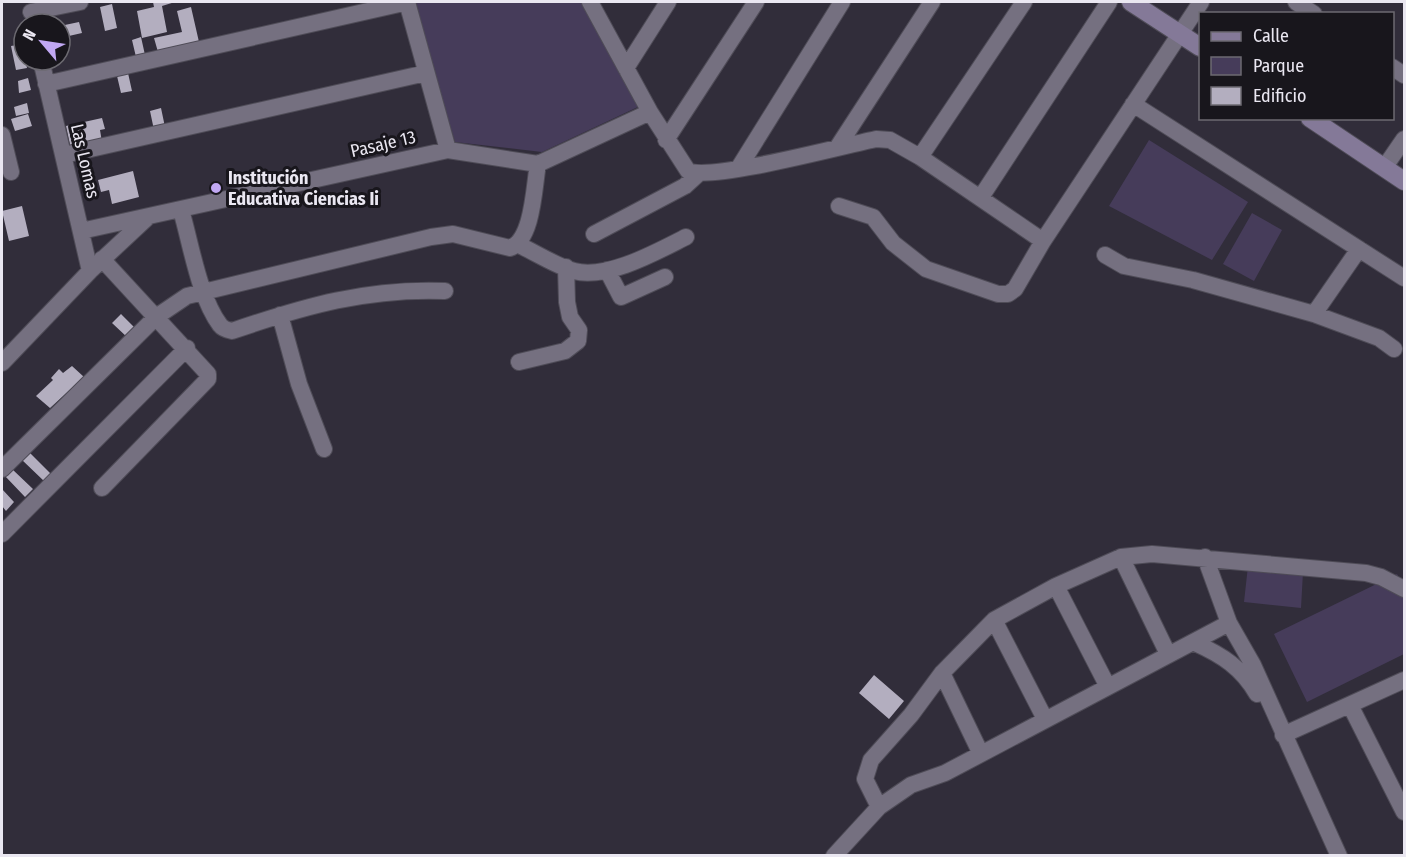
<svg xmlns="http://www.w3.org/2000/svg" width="1406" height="857" viewBox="0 0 1406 857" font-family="'Fira Sans Condensed',sans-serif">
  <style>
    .green { fill: #463c5a }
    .building { fill: #b3aebf }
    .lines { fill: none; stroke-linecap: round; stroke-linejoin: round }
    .street-casing { stroke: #4f4c57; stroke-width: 18 }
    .secondary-casing { stroke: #4f4c57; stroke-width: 20 }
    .street { stroke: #757080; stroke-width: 16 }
    .secondary { stroke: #847998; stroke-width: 18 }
    .poi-dot { fill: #c1a8f3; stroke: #18161c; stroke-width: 2 }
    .labels { text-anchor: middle; stroke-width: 6; stroke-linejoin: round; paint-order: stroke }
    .street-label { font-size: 18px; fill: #eae7f1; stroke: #18161c }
    .poi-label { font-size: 18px; font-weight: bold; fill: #eae7f1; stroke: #18161c; text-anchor: start }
  </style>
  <rect width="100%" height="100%" fill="#312d3a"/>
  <path class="green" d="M412,2h174l54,104 -98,46 -87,-10z
    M1149,140l99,62 -36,58 -103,-54z
    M1252,213l30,17 -28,51 -31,-17z
    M1248,566l55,6 -2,36 -57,-6z
    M1397,574l7,15v65l-97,48 -33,-68z"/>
  <path class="building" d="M153,2h22l-13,4 5,26 -25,6 -5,-27 17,-4z
    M112,4l5,24 -12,3 -5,-24z
    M191,7l8,35 -41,10 -4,-14 28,-6 -5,-21z
    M79,22l3,11 -22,5v-12z
    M141,37l4,18 -9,2 -4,-17z
    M22,44l5,24 -11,2 -5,-24z
    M128,73l4,18 -11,2 -4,-17z
    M28,78l3,12 -12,3 -1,-12z
    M27,103l2,10 -13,3 -2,-9z
    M161,108l4,19 -11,3 -4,-19z
    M28,114l4,12 -17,5 -4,-12z
    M102,118l3,11 -5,1 2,12 -31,7 -5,-23z
    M133,171l6,26 -27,7 -3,-14 -8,2 -3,-12z
    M22,206l7,30 -20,5 -7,-30z
    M121,314l15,15 -8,9 -16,-15z
    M72,366l12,11 -34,31 -14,-12 17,-16 -2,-2 8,-9 4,4z
    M29,452l23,23 -7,7 -24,-23z
    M12,469l21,20 -8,8 -20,-21z
    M2,489l12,13 -8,9 -4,-5z
    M874,675l30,26 -15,18 -30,-26z"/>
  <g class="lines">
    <g class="street-casing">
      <path id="street" d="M407,2l41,148
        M590,2l60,110 38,59c24,10 155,-25 188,-32l14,1 30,17 123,84
        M1296,2l18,12
        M31,12l49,-10
        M41,60l49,211
        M1392,67l12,8
        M626,68l42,-66
        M46,84l362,-82
        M1133,104l271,174
        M2,135l9,37
        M666,140l90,-138
        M837,148l95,-146
        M64,155l362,-82
        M920,157l104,-155
        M1384,168l20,-29
        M738,169l104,-167
        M981,197l128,-195
        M839,206l34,11 20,26 33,26 72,25h10l7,-5 28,-48 158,-239
        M181,210c10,34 18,87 39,115 3,4 7,5 12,6 73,-25 135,-43 213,-40
        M81,231l367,-81 90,14 112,-52
        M594,234l91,-48 12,-11
        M519,245c17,8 37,21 55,26 33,9 84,-20 112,-34
        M1105,255l19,11 69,14 121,34 65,24 15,11
        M102,259l106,115v5l-106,109
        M607,270l14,27 44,-20
        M1314,314l45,-65
        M280,315l19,69 25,65
        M519,362l46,-11 13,-10 1,-11 -9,-13 -3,-15 -1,-35
        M2,363l88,-92 57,-53
        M2,469l154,-152 31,-21 244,-59 22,-3 57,14c23,-8 24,-62 28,-84
        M2,534l185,-186
        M1121,557l47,97
        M1205,557l24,66 24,42 86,191
        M1056,586l51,99
        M994,620l51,99
        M1195,643c27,12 47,25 62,51
        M942,673l39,81
        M1351,707l53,105
        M1283,735l121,-55
        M879,807l-14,-28 6,-19 40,-45 31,-42 52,-53 62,-34 65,-29 31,-3 214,19 15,4 23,12
        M834,856l45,-49 32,-22 34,-12 284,-150"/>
    </g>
    <g class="secondary-casing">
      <path id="secondary" d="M1131,2l69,45
        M1310,118l94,63"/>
    </g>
    <use href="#street" class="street"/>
    <use href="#secondary" class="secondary"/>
  </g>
  <circle class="poi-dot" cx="216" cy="188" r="6"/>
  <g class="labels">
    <g class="street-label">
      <text transform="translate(383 144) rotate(-13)" y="6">Pasaje 13</text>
      <text transform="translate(85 161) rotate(77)" y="6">Las Lomas</text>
    </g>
    <g class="poi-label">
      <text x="228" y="184">Institución<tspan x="228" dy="21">Educativa Ciencias Ii</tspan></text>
    </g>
  </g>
  <rect width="1406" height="857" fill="none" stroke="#eae7f1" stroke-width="6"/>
  <rect x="1199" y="12" width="195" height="108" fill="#18161c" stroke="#6c6a71" stroke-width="1.5"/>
  <rect x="1211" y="32" width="30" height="9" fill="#847998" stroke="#6c6a71" stroke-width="1.5"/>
  <text x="1253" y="42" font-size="18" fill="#eae7f1">Calle</text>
  <rect x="1211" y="57" width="30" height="18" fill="#463c5a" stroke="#6c6a71" stroke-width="1.5"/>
  <text x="1253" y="72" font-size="18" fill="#eae7f1">Parque</text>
  <rect x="1211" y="87" width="30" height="18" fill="#b3aebf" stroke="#6c6a71" stroke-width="1.5"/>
  <text x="1253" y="102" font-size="18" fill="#eae7f1">Edificio</text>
  <g transform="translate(42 42) rotate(299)"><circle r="28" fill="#18161c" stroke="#6c6a71" stroke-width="1.5"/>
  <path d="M0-4.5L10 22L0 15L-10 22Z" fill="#c1a8f3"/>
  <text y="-9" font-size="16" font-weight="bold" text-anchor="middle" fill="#eae7f1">N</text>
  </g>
</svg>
